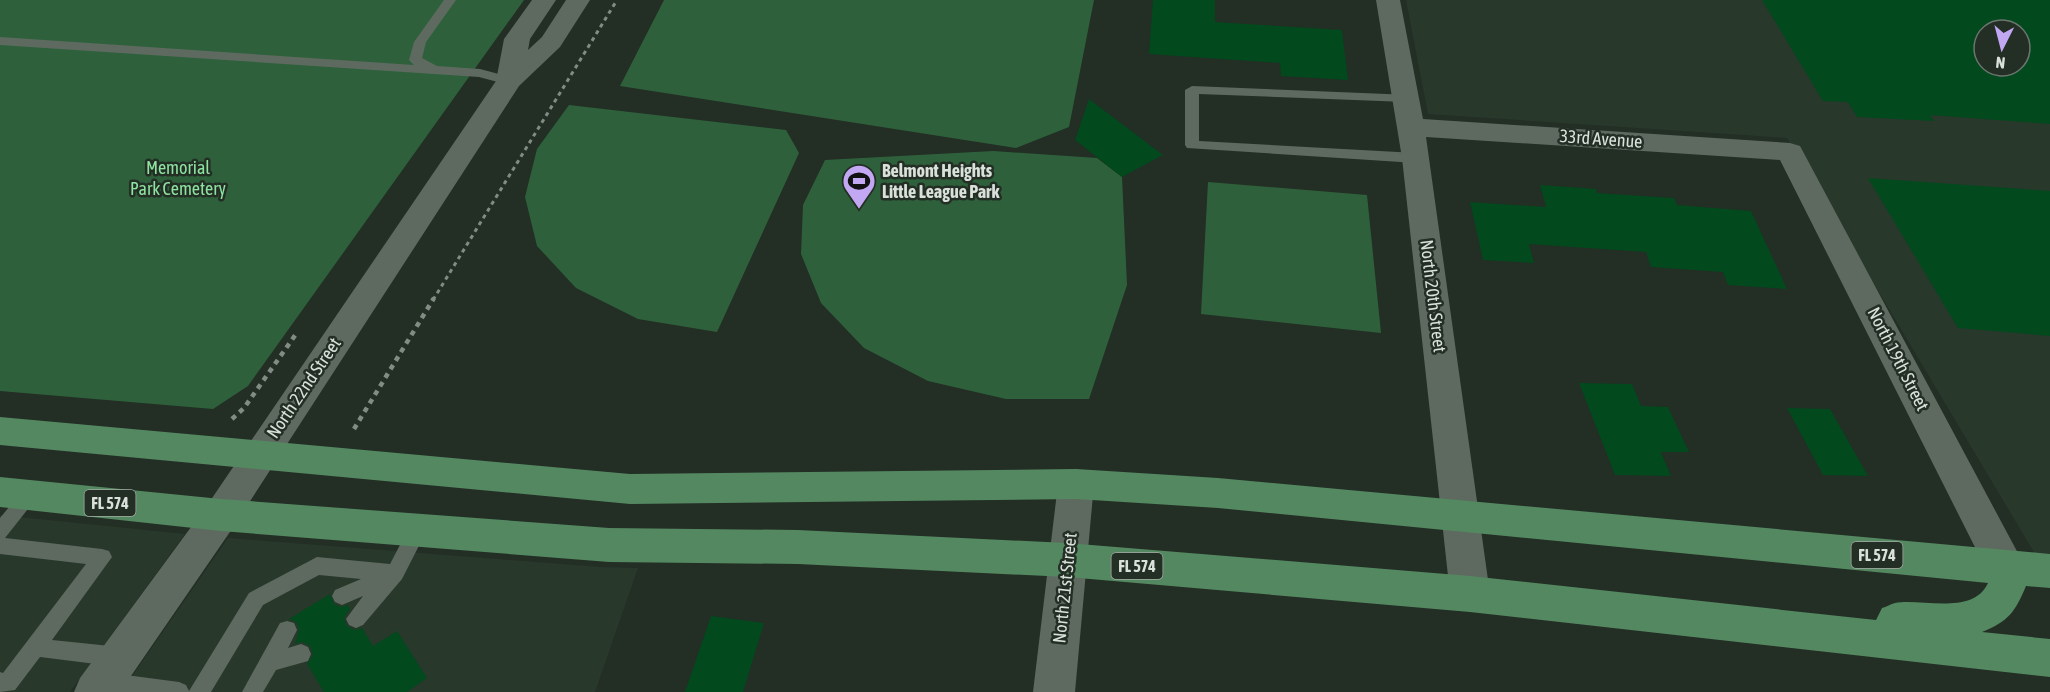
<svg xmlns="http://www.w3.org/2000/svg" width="2050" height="692" viewBox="0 0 2050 692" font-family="'Asap Condensed',sans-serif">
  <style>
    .built { fill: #28382b; fill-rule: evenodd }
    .green { fill: #2e613b }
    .building { fill: #02491e; fill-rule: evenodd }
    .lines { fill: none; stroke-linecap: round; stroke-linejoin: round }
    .path-far1 { stroke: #828b84; stroke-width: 3; stroke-dasharray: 4 4; stroke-linecap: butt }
    .path { stroke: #828b84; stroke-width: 4.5; stroke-dasharray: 5 5; stroke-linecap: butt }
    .lane { fill: #5e6a60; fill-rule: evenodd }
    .street { fill: #5e6a60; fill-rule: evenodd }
    .secondary { fill: #5e6a60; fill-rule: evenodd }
    .primary { fill: #548861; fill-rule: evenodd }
    .labels { text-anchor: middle; stroke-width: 5; stroke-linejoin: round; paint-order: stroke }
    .shield { fill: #232e25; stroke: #a3aba4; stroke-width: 1.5 }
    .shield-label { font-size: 16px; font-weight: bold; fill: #dae1db }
    .street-label { font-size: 18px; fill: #dae1db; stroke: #232e25 }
    .park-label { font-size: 18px; fill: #8de3a0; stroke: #232e25 }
    .poi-label { font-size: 18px; font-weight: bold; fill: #dae1db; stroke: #232e25; text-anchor: start }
  </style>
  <rect width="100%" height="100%" fill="#232e25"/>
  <path class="built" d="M1406,0h644v555l-15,-1 -248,-416 -359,-24zM1984,30h36v36h-36z
    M0,515l185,19 -115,158h-70z
    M228,538l372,29 38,1 -43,124h-474z"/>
  <path class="green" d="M0,0h524l-276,386 -35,23 -213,-18z
    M664,0h430l-25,127 -53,21 -396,-62z
    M569,105l217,25 13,23 -82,179 -79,-13 -62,-31 -39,-42 -12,-49 12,-48z
    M993,151l104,7 25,19 5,108 -38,114h-83l-78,-18 -64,-33 -43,-45 -20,-49 2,-49 22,-45z
    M1208,182l159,13 14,138 -180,-19z"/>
  <path class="building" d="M1153,0h62v22l127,8 6,50 -67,-4 -1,-13 -131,-9z
    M1762,0h288v124l-120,-9 4,6 -77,-4 -9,-15 -25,-1zM1984,30h36v36h-36z
    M1089,99l74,56 -41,22 -47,-37z
    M1868,178l182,13v145l-92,-8z
    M1540,185l56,4 1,4 77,5 3,7 74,6 36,78 -59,-4 -5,-13 -72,-5 -5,-15 -117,-8 5,19 -51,-3 -13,-58 76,5z
    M1579,383l53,1 9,22 27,1 21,45h-28l10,24 -56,-1z
    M1787,408l43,1 38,67 -45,-1z
    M330,594l4,10 7,3 7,-2 2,4 -6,9 3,8 8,4 7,-2 11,18 24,-15 30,47 -20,14h-83l-17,-28 6,-9 -3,-9 -8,-4 -7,2 4,-15 -3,-7 -7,-3z
    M711,616l53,7 -21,69h-58z"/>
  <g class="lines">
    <path class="path-far1" d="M433,300l184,-300"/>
    <path class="path" d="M232,419l12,-11 52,-74
      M354,429l80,-131"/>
    <path class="lane" d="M444,0h12l-30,42 -4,16 15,8 43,3 34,9 2,3 -2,3 -5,1 -30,-8 -479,-32v-8l414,28 -5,-5 5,-18z
      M1192,86l219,9 2,3 -2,3 -5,1 -207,-8v47l217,12 7,5 -7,5 -229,-15 -2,-3v-55z
      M30,487l7,3 2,5 -34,43 97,11 7,2 3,6 -60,83 68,7 7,3 3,7 -3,7 -7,3 -80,-10 -25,33 -15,2v-20l3,1 83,-109 -86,-10v-36l23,-28z
      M418,522l7,2 2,6 -25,49 -39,46 -7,3 -7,-3 -3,-6 17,-23 -21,9 -7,-3 -3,-6 3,-6 26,-11 -42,-4 -56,30 -52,87h-107l-8,-3 -3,-7 3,-7 7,-3 76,10 7,3 3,6 60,-98 68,-36 73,7 21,-40z
      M287,621l7,2 3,7 -9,18 13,-4 7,3 3,7 -3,7 -32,9 -13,22h-21l38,-69z"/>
    <path class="street" d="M1376,0h24l23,119 367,24 10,3 219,409 5,12 -5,12 -14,5 -14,-5 -211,-419 -354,-23 64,457 -6,12 -14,6 -14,-6 -6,-12 -48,-436z
      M1076,469l13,4 5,11 -19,208h-42l25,-208 5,-11z"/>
    <path class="secondary" d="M532,0h24l-26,39 -2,11 14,-13 24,-37h24l-30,47 -41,39 -285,440 -114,166h-46l6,-14 128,-174 288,-423 8,-42z"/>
    <path class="primary" d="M0,417l630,57 446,-5 142,9 832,76v34l-24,-2c-11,26 -17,35 -44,46l68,7v38l-580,-65 -403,-35 -269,-13 -189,-2 -388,-31 -221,-24v-30l221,22 388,29 189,2 269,13 403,33 406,44 6,-12c4,-1 9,-4 13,-5 26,-5 78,13 93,-20l-770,-75 -142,-9 -446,5 -630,-59z"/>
  </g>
  <defs>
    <g id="stadium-pin" transform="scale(1.725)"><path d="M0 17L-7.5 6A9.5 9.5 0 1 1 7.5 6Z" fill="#c2a8f3" stroke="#232e25"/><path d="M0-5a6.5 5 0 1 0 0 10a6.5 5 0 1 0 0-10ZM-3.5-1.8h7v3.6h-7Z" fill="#111"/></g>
  </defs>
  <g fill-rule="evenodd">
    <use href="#stadium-pin" x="859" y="181"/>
  </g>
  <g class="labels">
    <g class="shield">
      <rect x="84.5" y="490" width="51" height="26" rx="4.5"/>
      <rect x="1851.5" y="542" width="51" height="26" rx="4.5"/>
      <rect x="1111.5" y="553" width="51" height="26" rx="4.5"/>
    </g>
    <g class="shield-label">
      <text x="110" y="509">FL 574</text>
      <text x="1877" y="561">FL 574</text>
      <text x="1137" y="572">FL 574</text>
    </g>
    <g class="street-label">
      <text transform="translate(1601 139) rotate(4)" y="6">33rd Avenue</text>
      <text transform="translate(1433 296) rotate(83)" y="6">North 20th Street</text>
      <text transform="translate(1898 359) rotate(63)" y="6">North 19th Street</text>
      <text transform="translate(304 388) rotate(-56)" y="6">North 22nd Street</text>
      <text transform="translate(1065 588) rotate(-84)" y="6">North 21st Street</text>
    </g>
    <g class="park-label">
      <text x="178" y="174">Memorial<tspan x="178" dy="21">Park Cemetery</tspan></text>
    </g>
    <g class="poi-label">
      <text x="882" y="177">Belmont Heights<tspan x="882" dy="21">Little League Park</tspan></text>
    </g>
  </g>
  <g transform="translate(2002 48) rotate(186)"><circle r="28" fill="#232e25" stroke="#6c766e" stroke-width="1.5"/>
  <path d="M0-4.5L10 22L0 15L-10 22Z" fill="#c2a8f3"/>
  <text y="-9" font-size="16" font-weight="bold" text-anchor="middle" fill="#dae1db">N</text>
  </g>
</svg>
